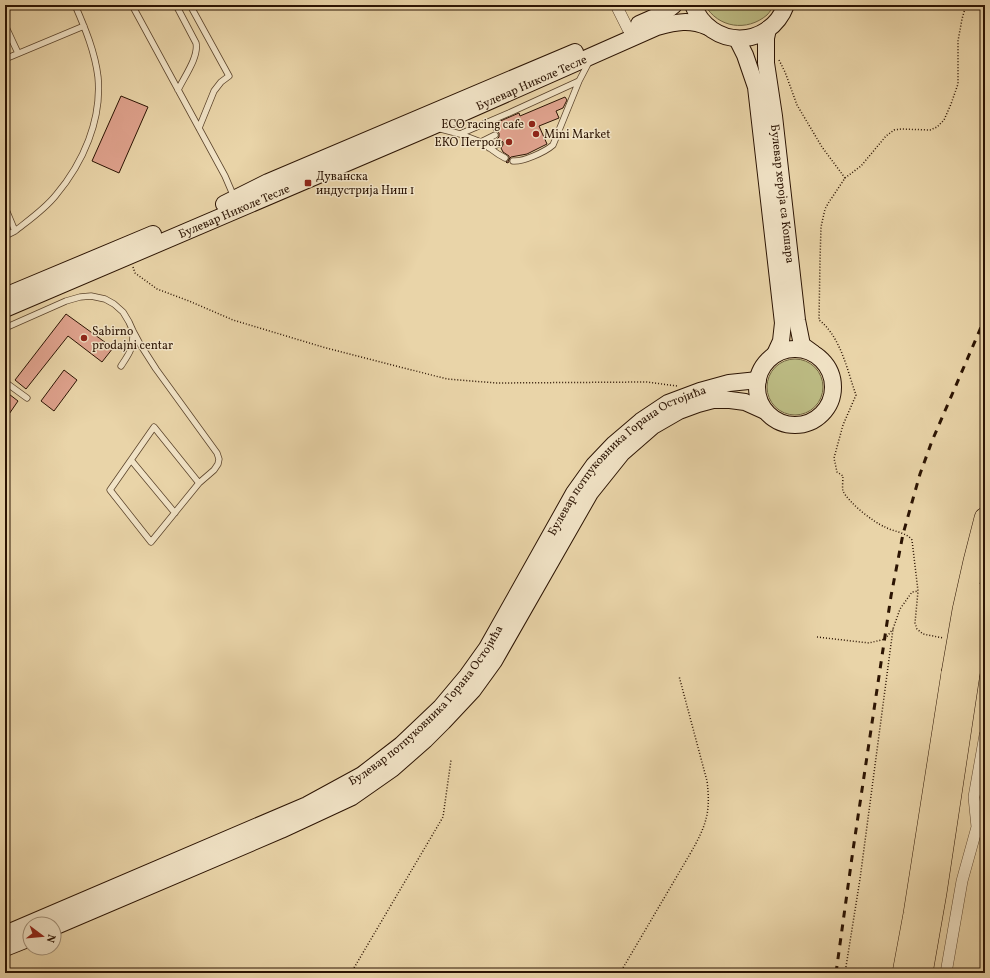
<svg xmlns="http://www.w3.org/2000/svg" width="990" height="978" viewBox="0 0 990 978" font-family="Vollkorn,serif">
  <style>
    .green { fill: #bcbb83; stroke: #746843 }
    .building { fill: #dfa28d; stroke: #2c1403 }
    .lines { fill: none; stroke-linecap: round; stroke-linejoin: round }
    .service-casing { stroke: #5b442c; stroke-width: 7 }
    .minor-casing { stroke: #5b442c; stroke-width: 12 }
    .secondary-casing { stroke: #2c1403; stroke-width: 18 }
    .motorway-casing { stroke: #2c1403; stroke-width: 22 }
    .path { stroke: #2c1403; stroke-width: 1.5; stroke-dasharray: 1 2; stroke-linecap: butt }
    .service { stroke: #f1e3c6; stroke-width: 5.5 }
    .minor { stroke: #f1e3c6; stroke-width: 11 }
    .secondary { stroke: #f1e3c6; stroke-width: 16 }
    .motorway { stroke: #e9d4a8; stroke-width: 21 }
    .rail { stroke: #2c1403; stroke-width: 3; stroke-dasharray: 7 7; stroke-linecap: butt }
    .motorway-bridge-casing { stroke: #2c1403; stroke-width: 22; stroke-linecap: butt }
    .motorway-bridge { stroke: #e9d4a8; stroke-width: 21 }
    .poi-dot { fill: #8f2418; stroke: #f1e3c6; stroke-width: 1.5 }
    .labels { text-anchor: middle; stroke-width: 3; stroke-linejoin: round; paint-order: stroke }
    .street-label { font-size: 12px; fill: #2c1403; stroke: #f1e3c6 }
    .poi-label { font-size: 12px; fill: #2c1403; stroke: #f1e3c6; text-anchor: start }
  </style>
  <rect width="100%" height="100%" fill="#e9d4a8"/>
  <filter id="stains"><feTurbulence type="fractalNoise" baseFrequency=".005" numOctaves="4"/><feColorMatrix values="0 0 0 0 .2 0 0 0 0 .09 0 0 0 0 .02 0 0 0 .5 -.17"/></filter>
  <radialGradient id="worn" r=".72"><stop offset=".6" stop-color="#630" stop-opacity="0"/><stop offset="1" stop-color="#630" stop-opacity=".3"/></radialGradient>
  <path class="green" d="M705,5h69c-2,3 -4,7 -7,10 -20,17 -49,13 -62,-10z
    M767 387a28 28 0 1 1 56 0a28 28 0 1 1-56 0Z"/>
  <path class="building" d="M121,96l27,11 -29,66 -27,-12z
    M565,97l2,3 -4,8 -7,3 3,7 -20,8 8,18 -20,10 -16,3 -2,2v3l-2,1 -1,-1 3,-2v-4l-6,-4 -2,-4 2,-3v-3l-3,-2h-3v-1l2,-2v-4l-2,-2h-3l-3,-6 28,-12 1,3z
    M66,314l47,34 -11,14 -34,-26 -42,53 -11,-9z
    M64,370l13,10 -23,31 -13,-10z
    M5,391l13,10 -13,19z"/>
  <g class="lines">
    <g class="service-casing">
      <path id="service" d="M132,5l93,171 9,21
        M176,5l20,38c3,14 -12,34 -18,47
        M190,5l39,71 -8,6 -7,9 -15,37
        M5,25l13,28
        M5,59l79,-33
        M437,128l23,6 49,-21 70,-32 11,-21
        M460,134l21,8 17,12 7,4
        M481,142l14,-7
        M489,148l10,-4
        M513,161c10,1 32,-9 40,-16l26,-64
        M5,207l10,24 -10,5
        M15,231c14,-11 30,-22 41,-36 27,-32 46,-75 42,-118 -3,-25 -13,-49 -23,-72
        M5,328l61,-27 14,-4 11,-1 14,3 9,5 9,8 6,10 4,9 7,13 16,25 61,84 2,6 -1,5 -4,6 -15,13 -48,59 -41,-52 44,-63 45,56
        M121,366c8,-12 12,-17 12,-32
        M5,382l22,16
        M131,460l44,53"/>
    </g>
    <g class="minor-casing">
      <path id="minor" d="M616,5l12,24
        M946,973l16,-92 15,-54 -3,-30 11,-62"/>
    </g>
    <g class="secondary-casing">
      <g id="secondary">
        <path d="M693,5c17,44 76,45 93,0"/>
        <path d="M639,24l25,-11 10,-8"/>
        <path id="s1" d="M768,29l-2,9v25l8,53 23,204 5,25 11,8"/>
        <path d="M737,39l8,16 11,32 27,236 -2,18 -6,13"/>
        <path d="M224,204l44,-22 307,-130"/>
        <path d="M5,296l148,-62"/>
        <path id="s2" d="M5,309l426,-182 226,-100c19,-5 33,-8 51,0"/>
        <circle cx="795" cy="387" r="38"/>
        <path d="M54,927l227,-97 71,-33 40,-28 33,-29 18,-18 30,-32 21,-29 96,-168 32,-40 31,-27 26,-15 19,-7 15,-4h17l15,2 20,9"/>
        <path id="s3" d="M5,934l302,-129 55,-30 39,-30 40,-38 26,-31 20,-28 87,-155 20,-28 20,-21 27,-23 27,-18 32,-12 29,-8 29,-3"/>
        <path d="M5,948l25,-10"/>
      </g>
    </g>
    <g class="motorway-casing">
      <path id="motorway" d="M963,610l11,-49 11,-43
        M980,614l5,-21
        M903,973l11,-59 38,-241
        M922,973l14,-80 33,-218"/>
    </g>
    <path class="path" d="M779,60l6,12 12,33 25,42 23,31 -16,24 -4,7 -4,18 -1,33 -1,60c22,17 28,50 37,75l-13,30 -9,33 3,14 6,4c0,4 -1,11 0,15 6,12 30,31 42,36 9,5 21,5 27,13l6,51 -3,32 2,6 6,5 20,4
      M845,178l16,-12 25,-30 8,-6 7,-1 29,1 7,-3 7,-7 7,-16 7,-20v-43l4,-22 4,-14
      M133,267l2,6 22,16 32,12 44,19 93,28 121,31 49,4 151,-1 30,4
      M817,637l52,6 16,-4 8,-10
      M351,973l92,-156 8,-57
      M620,973l70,-119c16,-28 21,-41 17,-73l-28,-105
      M845,973l15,-94 33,-250 7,-20 12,-17 6,-1"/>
    <use href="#service" class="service"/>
    <use href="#minor" class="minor"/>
    <use href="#secondary" class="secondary"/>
    <use href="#motorway" class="motorway"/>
    <path class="rail" d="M836,973l17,-123 38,-254 12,-62 17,-60 12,-33 53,-123"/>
    <g class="motorway-bridge-casing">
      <path id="motorway-bridge" d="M952,673l11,-63
        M969,675l11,-61"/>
    </g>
    <use href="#motorway-bridge" class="motorway-bridge"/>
  </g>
  <g class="poi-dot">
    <circle cx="532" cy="124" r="4"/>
    <circle cx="536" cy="134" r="4"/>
    <circle cx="509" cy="142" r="4"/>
    <rect x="304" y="179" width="8" height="8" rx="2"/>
    <circle cx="84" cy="338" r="4"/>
  </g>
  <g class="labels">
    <g class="street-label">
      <text dy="4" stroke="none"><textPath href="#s2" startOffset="573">Булевар Николе Тесле</textPath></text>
      <text dy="4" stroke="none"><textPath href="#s1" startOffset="166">Булевар хероја са Кошара</textPath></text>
      <text dy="4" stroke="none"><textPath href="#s2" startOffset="249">Булевар Николе Тесле</textPath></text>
      <text dy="4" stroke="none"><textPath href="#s3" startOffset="810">Булевар потпуковника Горана Остојића</textPath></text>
      <text dy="4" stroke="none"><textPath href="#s3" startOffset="486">Булевар потпуковника Горана Остојића</textPath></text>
    </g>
    <g class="poi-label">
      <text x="524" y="128" text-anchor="end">ECO racing cafe</text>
      <text x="544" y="138">Mini Market</text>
      <text x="501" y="146" text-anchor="end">ЕКО Петрол</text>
      <text x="316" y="180">Дуванска<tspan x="316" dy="14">индустрија Ниш 1</tspan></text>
      <text x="92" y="335">Sabirno<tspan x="92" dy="14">prodajni centar</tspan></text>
    </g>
  </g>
  <rect width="990" height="978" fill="none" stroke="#e9d4a8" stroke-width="20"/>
  <rect x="6" y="6" width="978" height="966" fill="none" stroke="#2c1403" stroke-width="2"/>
  <rect x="10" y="10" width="970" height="958" fill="none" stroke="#2c1403"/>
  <g transform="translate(42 936) rotate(106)"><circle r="19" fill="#f1e3c6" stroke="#a29078"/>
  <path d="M0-3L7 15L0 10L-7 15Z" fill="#8f2418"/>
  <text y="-6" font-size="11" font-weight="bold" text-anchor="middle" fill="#2c1403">N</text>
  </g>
  <rect width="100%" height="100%" filter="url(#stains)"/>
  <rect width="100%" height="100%" fill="url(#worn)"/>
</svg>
